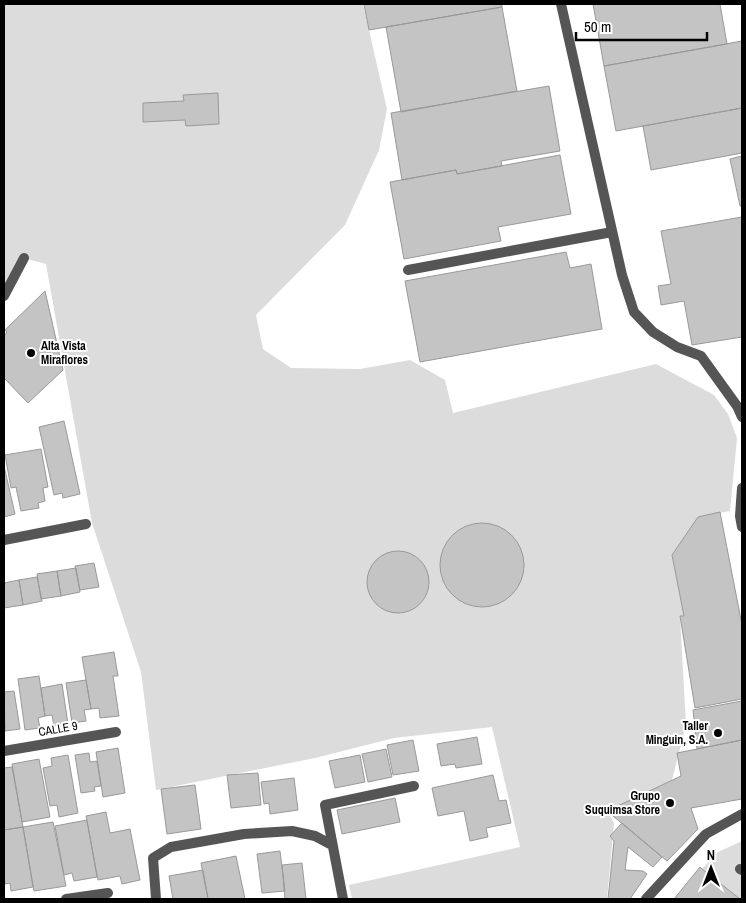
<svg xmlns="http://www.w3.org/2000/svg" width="746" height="903" viewBox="0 0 746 903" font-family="'Archivo Narrow',sans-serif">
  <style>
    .green { fill: #dcdcdc }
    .building { fill: #c4c4c4; stroke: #999 }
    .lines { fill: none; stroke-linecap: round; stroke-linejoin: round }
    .lane { stroke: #555; stroke-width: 10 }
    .street { stroke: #555; stroke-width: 10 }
    .poi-dot { fill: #000; stroke: #fff; stroke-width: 2 }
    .labels { text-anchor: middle; stroke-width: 4; stroke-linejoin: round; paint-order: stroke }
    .poi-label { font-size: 12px; font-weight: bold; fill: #000; stroke: #fff; text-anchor: end }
    .street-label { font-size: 12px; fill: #000; stroke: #fff }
  </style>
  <rect width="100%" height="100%" fill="#fff"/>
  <path class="green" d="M4,4h359l24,105 -8,41 -34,75 -89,90 7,34 28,19 69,1 50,-9 35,20 8,33 203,-49 58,31 14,19 9,24 -7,73 -32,6 -26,38 12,61 -4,1 6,108 -14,55 -65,31 7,12 -7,76h-255l-3,-14 171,-38 -28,-120 -98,11 -79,20 -159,32 -15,-118 -49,-149 -46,-259 -22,-6 -20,38z
    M742,841v58h-2l-38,-30 16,-17z"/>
  <path class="building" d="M364,4h138v3l-133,23z
    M593,4h127l7,40 -123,22z
    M502,7l15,84 -116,21 -15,-85z
    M742,41v67l-126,23 -12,-65z
    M549,86l11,65 -59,10 1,5 -45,8 -1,-4 -54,10 -11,-67z
    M218,93l1,31 -33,2 -1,-6 -42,2v-19l41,-2 -1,-6z
    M742,108v45l-91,17 -8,-44z
    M560,155l11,59 -73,13 3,14 -97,18 -14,-77 66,-12 1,4z
    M742,156v50h-2l-10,-47z
    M742,217v120l-50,8 -8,-44 -23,4 -3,-19 13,-2 -10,-53z
    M566,252l4,16 21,-4 11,65 -182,33 -15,-81z
    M45,291l18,79 -35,33 -24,-25v-42l3,-4 -2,-2z
    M64,421l16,73 -17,4 -1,-5 -8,2 -15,-68z
    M41,449l7,38 -5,1 2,13 -7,2 1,5 -18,3 -5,-24 -5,1 -6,-33z
    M4,466l11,48 -11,3z
    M720,512l22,113v74l-47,9 -15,-92h4l-12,-61 26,-38z
    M440 565a42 42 0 1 1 84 0a42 42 0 1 1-84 0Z
    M367 582a31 31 0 1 1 62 0a31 31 0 1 1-62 0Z
    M94,563l5,24 -19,3 -5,-24z
    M76,568l4,24 -19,4 -4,-25z
    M57,571l4,25 -20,3 -4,-25z
    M37,577l5,24 -19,4 -4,-25z
    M19,580l4,25 -19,3v-25z
    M114,652l4,24h-5l6,40 -19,2 -1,-10 -8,1 -9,-52z
    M39,676l6,40 -7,2 2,10 -15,2 -7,-51z
    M86,680l5,29 -7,1 2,11 -14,2 -6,-40z
    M62,684l6,40 -14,2 -2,-11 -7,1 -4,-28z
    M14,691l6,38 -15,2 -1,-39z
    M742,701v39l-45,9 -4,-39z
    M477,737l5,27 -26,4 -1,-4 -14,2 -4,-22z
    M413,740l6,31 -26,4 -6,-30z
    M742,740v59l-51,9 7,21 -31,32 -60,-50 74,-35 -4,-23z
    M118,748l7,45 -22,4 -7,-45z
    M386,749l6,28 -24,5 -6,-28z
    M89,753l1,9 7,-1 4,25 -7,1 1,4 -14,2 -6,-38z
    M68,755l10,58 -19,4 -2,-12 -7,1 -7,-38 9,-2 -1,-8z
    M360,755l5,27 -30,6 -6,-27z
    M39,759l11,58 -28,5 -10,-58z
    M12,767l11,60 -19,3v-62z
    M258,773l3,32 -30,3 -4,-33z
    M493,775l6,26 7,-1 5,23 -25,5 2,9 -18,4 -6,-30 -26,5 -6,-28z
    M294,778l4,32 -28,4 -1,-11 -5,1 -3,-22z
    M195,785l6,44 -34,5 -6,-45z
    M395,798l5,24 -58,12 -5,-24z
    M106,812l4,21 20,-4 10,51 -18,4 -2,-8 -22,4 -12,-64z
    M87,820l10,57 -23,4 -2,-8 -8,2 -9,-49z
    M53,822l13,64 -32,5 -11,-64z
    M622,823l40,34 -9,10 -25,-20 -3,23 18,1 4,3 -17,25h-22l6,-58 -4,-5z
    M23,827l10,60 -22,4 -1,-8 -5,1 -1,-6v-48z
    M280,851l5,40 -23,2 -5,-39z
    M236,856l9,43h-37l-7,-36z
    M302,863l4,36h-21l-3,-34z
    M700,867l2,2 38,30h-66z
    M203,870l5,29h-35l-4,-23z"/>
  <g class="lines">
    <path class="lane" d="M408,270l204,-38
      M740,869l2,1"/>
    <path class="street" d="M561,4l61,271 12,37 19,20 24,15 24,9 36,50 5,11
      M4,296l20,-38
      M742,488l-2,28 2,11
      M4,540l82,-16
      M4,751l112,-19
      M66,899l42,-6
      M156,899l-3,-41 18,-11 73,-13 48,-3 23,5 17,9
      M343,899l-18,-94 89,-19
      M646,899l60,-65 36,-20"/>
  </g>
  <g class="poi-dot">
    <circle cx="31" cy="353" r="5"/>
    <circle cx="718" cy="733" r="5"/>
    <circle cx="670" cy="803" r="5"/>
  </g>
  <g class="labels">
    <g class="poi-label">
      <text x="41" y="350" text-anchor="start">Alta Vista<tspan x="41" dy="14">Miraflores</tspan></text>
      <text x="708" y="730">Taller<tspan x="708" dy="14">Minguin, S.A.</tspan></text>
      <text x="660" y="800">Grupo<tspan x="660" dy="14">Suquimsa Store</tspan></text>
    </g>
    <g class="street-label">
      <text transform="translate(58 729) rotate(-10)" y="4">CALLE 9</text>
    </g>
  </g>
  <rect width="746" height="903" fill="none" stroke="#000000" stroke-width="10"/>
  <g transform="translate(711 868)" stroke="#ffffff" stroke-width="4" paint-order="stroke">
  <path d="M0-4L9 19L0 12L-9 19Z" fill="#000000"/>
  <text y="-8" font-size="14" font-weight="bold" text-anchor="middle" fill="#000000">N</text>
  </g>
  <path d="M576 32v8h131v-8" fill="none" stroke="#000000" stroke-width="2.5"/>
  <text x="584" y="32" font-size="15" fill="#000000" stroke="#ffffff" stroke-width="4" paint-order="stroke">50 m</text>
</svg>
